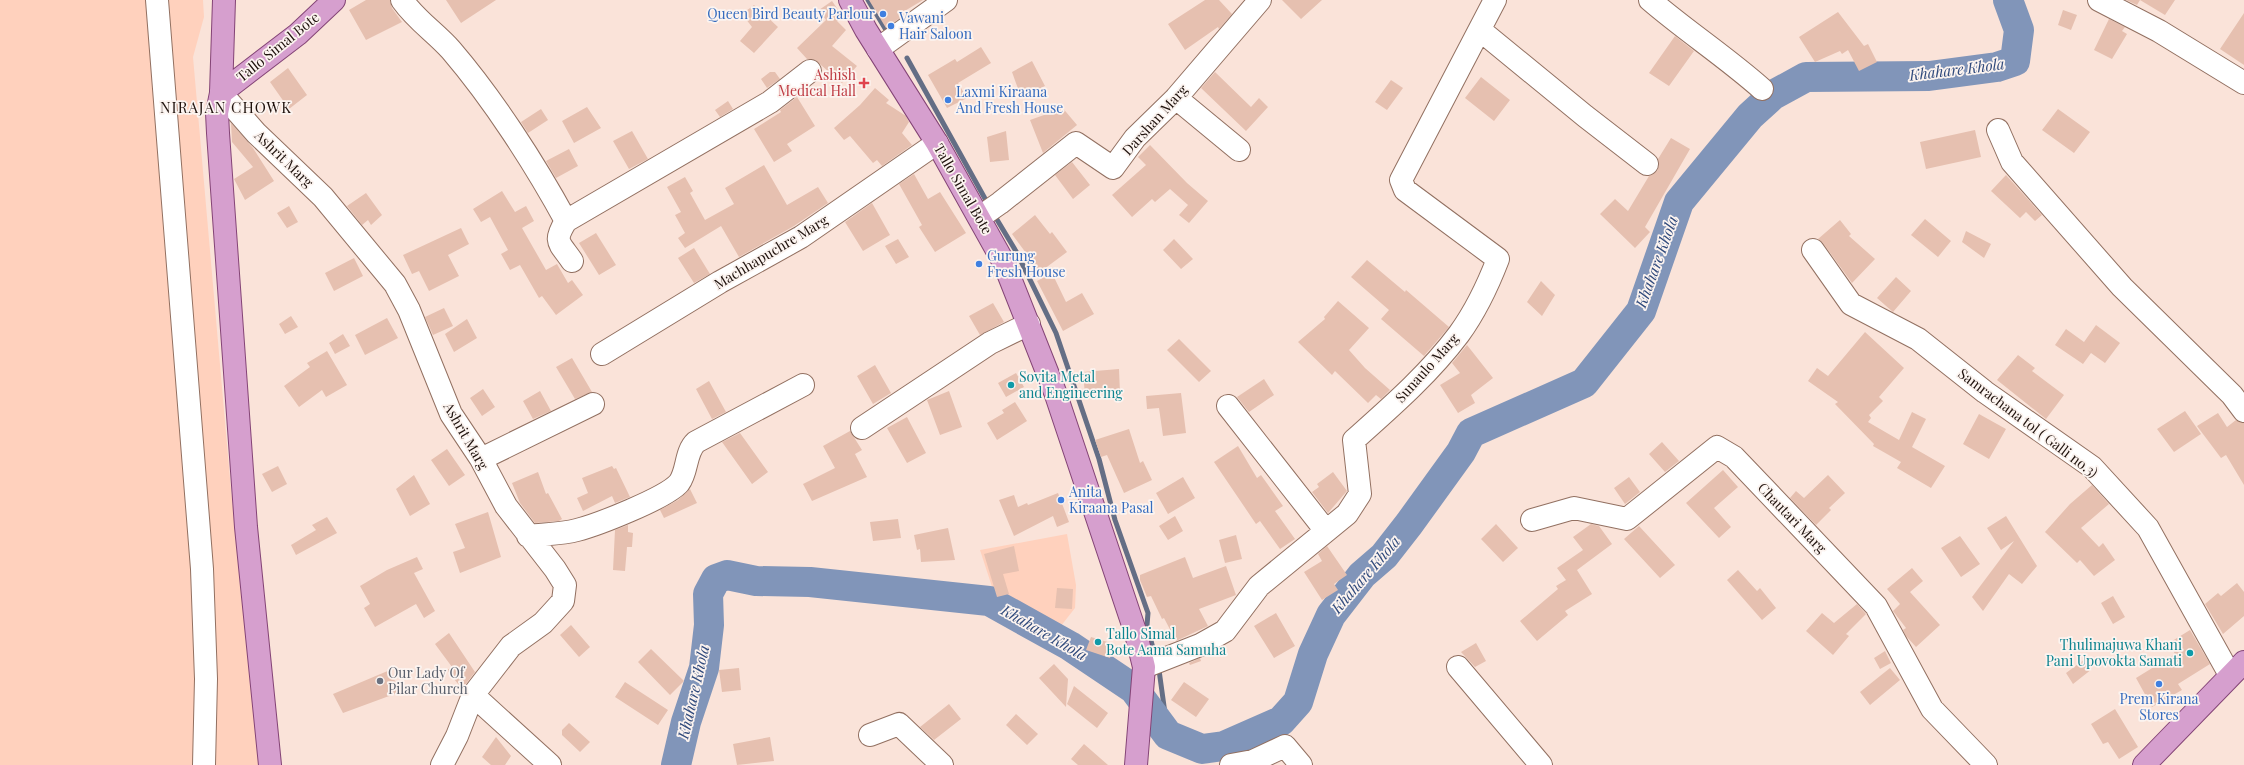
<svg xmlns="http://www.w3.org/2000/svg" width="2244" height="765" viewBox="0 0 2244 765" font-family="'Playfair Display',serif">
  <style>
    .built { fill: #ffd1bd }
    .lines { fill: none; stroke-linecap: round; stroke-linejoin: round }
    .stream { stroke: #646e85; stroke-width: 5 }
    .river { stroke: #8195b9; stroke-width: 30 }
    .building { fill: #e6c0b0 }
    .minor-casing { stroke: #927061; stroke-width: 24 }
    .major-casing { stroke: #844476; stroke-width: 24 }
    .minor { stroke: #fff; stroke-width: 22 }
    .major { stroke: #d69fce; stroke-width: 22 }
    .shop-dot { fill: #3f7fe0; stroke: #fcf4f0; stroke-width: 1.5 }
    .health-dot { fill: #e0444e; stroke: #fcf4f0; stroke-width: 1.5 }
    .culture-dot { fill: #0f9aa8; stroke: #fcf4f0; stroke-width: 1.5 }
    .worship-dot { fill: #6b7280; stroke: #fcf4f0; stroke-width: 1.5 }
    .labels { text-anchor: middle; stroke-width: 3.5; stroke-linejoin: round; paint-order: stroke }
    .shop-label { font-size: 14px; fill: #366cbe; stroke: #fcf4f0; text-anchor: start }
    .street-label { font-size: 14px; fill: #1f120d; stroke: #fcf4f0 }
    .health-label { font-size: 14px; fill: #be3a42; stroke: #fcf4f0; text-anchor: end }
    .culture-label { font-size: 14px; fill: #0d838f; stroke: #fcf4f0; text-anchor: start }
    .worship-label { font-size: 14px; fill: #5b616d; stroke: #fcf4f0; text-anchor: start }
    .water-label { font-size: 15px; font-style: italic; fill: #304a7c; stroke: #fcf4f0 }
    .neighbourhood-label { font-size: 15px; letter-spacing: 1px; fill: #1f120d; stroke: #fcf4f0 }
  </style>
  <rect width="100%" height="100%" fill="#fae3d9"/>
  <path class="built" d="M0,0h203l1,17 -11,40 38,433 23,200 6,75h-260z
    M1067,534l9,51 -1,23 -18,23 -61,-32 -16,-49z"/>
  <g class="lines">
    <path class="stream" d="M868,0l18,30
      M907,58l81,146
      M996,218l21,35 39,80 43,126 16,61 33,93 -1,12 8,31
      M1159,670l9,65"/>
    <path class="river" d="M676,765l10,-43 18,-54 5,-43 -1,-31 8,-15 11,-4 29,6 54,1 179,19 81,45 64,43 34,46 34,14 22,-3 57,-25 17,-19 15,-48 18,-39 31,-40 22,-19 25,-32 52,-72 10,-19 113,-50 57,-72 38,-109 71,-86 23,-21 33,-18 123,-1 68,-9 18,-6 4,-31 -11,-30"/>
  </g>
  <path class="building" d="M366,0h24l2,8 10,14 -36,18 -17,-30z
    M446,0h50l-35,23z
    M869,0h54l-20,12 1,3 -18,13z
    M1205,0h14l13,14 -13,15 -1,-2 -33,23 -17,-26z
    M1282,0h40l-21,19z
    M2126,0h14l-3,5z
    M2140,0h35l-10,15z
    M832,1l11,16 -6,4 9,9 -14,16 25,20 -15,17 -27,-23 -8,-1 -10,-11 29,-28 -7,-10z
    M754,5l24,22 -24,26 -14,-12 12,-14 -10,-13z
    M2063,10l14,5 -6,15 -13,-5z
    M1838,12l26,34 4,-2 9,18 -18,9 -11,-21 -6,4 -2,-3 -25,11 -16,-25z
    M2244,13v52l-24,-16z
    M2109,19l16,8 -3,4 5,3 -15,25 -18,-9z
    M1675,36l19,15 -25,35 -20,-13z
    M981,47l10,16 -33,20 9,15 -20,10 -19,-33 27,-16 2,3z
    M1032,61l13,25 -24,11 -9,-25z
    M288,68l19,27 -18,14 -19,-27z
    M770,72h5l5,7 -13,9 -6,-9z
    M1215,72l36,35 8,-9 9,9 -22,24 -45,-43z
    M1481,77l29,23 -16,21 -29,-23z
    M1391,80l12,8 -16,22 -12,-8z
    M875,88l14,12 -3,3 20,13 3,6 -7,11 10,12 -30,21 -5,-6 -4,3 -23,-27 -6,4 -10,-12 26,-23z
    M797,97l18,29 -28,18 5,7 -18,11 -20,-33 27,-17 -1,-2z
    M728,101l5,8 -13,8 -5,-7z
    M1055,106h6l16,19 -34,28 -13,-33 14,-5z
    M587,107l14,21 -27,15 -12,-22z
    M541,109l7,11 -20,13 -7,-11z
    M2058,109l32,23 -16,21 -32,-23z
    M231,123l22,25 21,33 -29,19 -11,-21 19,-12 -21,-25z
    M1975,130l6,27 -55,12 -6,-27z
    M632,131l16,28 -19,10 -16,-28z
    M1006,131l3,29 -19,2 -3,-25z
    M1671,138l19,11 -45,78 5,5 -15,16 -35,-34 15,-15 13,12 21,-35 8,-5 2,-6 -1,-6z
    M1150,145l37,38 21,18 -19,22 -10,-8 9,-10 -18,-16 -15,13 -3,-3 -20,18 -20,-22 34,-30 -8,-8z
    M569,149l9,17 -22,12 -10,-17z
    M1072,162l18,23 -17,14 -18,-24z
    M764,165l23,40 31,-18 10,16 -34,23 -55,31 -18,-31 -36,22 -7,-10 7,-5 -10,-18 6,-3 -14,-25 18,-10 8,14 -3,2 15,27 29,-16 -9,-16z
    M914,174l14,25 12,-7 26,41 -31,19 -16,-25 3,-2 -23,-41z
    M2006,175l36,40 -7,6 -9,-9 -6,6 -29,-27z
    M502,191l13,21 11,-6 8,15 -12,7 24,42 11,-6 11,19 4,-3 11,15 -27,20 -14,-19 -3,2 -19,-33 -10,5 -9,-16 7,-4 -18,-33 -9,5 -8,-13z
    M366,193l16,22 -11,10 -3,-5 -6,5 -15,-19z
    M872,203l18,32 -27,16 -18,-29z
    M289,206l9,16 -11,6 -10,-15z
    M1035,215l15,19 2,-2 15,20 -27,20 -28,-38z
    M1925,219l26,22 -13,16 -27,-22z
    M1840,220l11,14 -2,2 26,23 -23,24 -29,-40 -5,-4z
    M461,228l8,16 -21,11 11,21 -30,15 -10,-20 -7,3 -9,-19z
    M1966,231l25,13 -7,14 -22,-16z
    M596,233l20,32 -17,10 -20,-32z
    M898,239l11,18 -13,7 -11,-18z
    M1174,239l19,20 -12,10 -18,-19z
    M694,248l16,26 -16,9 -16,-25z
    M354,258l9,18 -29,15 -9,-18z
    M1367,260l38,32 1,-2 43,37 -25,29 -43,-37 8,-9 -38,-33z
    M1052,273l14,29 16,-9 12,21 -31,17 -26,-50z
    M1896,277l15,14 -18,21 -16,-14z
    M1541,281l14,14 -13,21 -15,-14z
    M1338,301l31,27 -20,22 16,18 25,22 -9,9 -5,-4 -8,8 -33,-32 -3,4 -34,-33 27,-23 -1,-2z
    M993,303l11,19 -24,13 -11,-19z
    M444,308l9,18 -20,9 -8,-18z
    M291,316l7,11 -13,7 -6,-10z
    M387,318l11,20 -33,17 -10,-20z
    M467,319l10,19 -23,14 -9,-18z
    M2096,325l24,18 -15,20 -14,-10 -8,11 -28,-19 11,-16 18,13z
    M1865,332l39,36 -25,29 4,4 -14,14 2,3 -3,4 31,18 13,-28 14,7 -14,28 33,19 -14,22 -34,-20 4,-6 -28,-16 1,-2 -39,-40 3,-2 -30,-21 9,-13 11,8z
    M343,334l7,12 -15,8 -6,-11z
    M1179,339l32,32 -12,11 -32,-32z
    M1467,345l26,33 -22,17 4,8 -17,10 -18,-28 20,-12 -8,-10z
    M327,351l20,34 -21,12 -4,-7 -23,17 -15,-21 26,-19 -3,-4z
    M2018,355l17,13 -3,3 32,24 -18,24 -49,-39z
    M572,358l20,34 -17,7 -19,-32z
    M875,365l16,28 -18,11 -16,-28z
    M1119,369l1,24 -35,2 -2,-23z
    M1016,373l8,14 -18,10 -8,-14z
    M1264,379l10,16 -25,17 -12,-15z
    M709,381l17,31 -14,7 -16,-30z
    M483,389l12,18 -13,9 -12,-18z
    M540,391l11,20 -18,8 -10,-18z
    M949,391l13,36 -22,8 -13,-35z
    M1181,393l5,40 -23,3 -4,-28 -12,1 -1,-13z
    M1015,402l12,19 -30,19 -10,-17 17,-10 -2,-3z
    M2185,411l16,23 -27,18 -17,-23z
    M2218,413l9,14 9,-7 8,3v62l-18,-30 -5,3 -24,-32z
    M1979,414l27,15 -17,30 -26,-15z
    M907,417l19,36 -19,10 -20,-35z
    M1129,429l11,34 3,-2 9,19 -28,13 -17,-38 -6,2 -6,-17z
    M850,431l12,19 -7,4 12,23 -55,24 -9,-17 32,-16 -12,-22z
    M740,433l28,39 -16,12 -30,-42z
    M1662,442l17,19 -14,11 -16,-18z
    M1238,446l19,32 4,-3 22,31 -8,5 20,28 -15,10 -20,-28 -4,3 -42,-62z
    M447,449l18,26 -16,11 -18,-26z
    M278,466l9,18 -15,8 -10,-18z
    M612,466l2,3 2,-1 14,29 -15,6 -3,-7 -29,15 -6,-13 11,-5 -6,-15z
    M1723,470l15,17 -24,21 17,19 -12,11 -33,-35z
    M538,472l8,22 2,-1 14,26 -3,2 -24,2 -15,-20 -8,-20z
    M1333,472l14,19 -19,22 -16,-21 7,-5 -2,-3z
    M414,475l16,29 -20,12 -14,-27z
    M1828,475l17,18 -16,15 2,2 -15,15 -26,-27 6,-7 8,7z
    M1183,477l12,21 -27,16 -12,-21z
    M1629,477l11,15 -15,12 -11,-16z
    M2092,485l17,19 -28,24 18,19 4,-4 12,17 -21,16 -14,-16 -3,3 -32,-31 25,-28z
    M690,489l7,14 -33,15 -4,-8 18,-10z
    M1058,493l11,29 -12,5 -4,-11 -39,20 -15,-36 15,-5 4,12 9,-4 1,2z
    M488,512l13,45 -41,16 -7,-21 12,-4 -10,-24z
    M1175,516l8,15 -15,9 -9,-14z
    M2006,516l31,50 -15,18 -13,-10 -26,37 -11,-14 42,-56 -13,9 -14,-22z
    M327,517l10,16 -41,22 -5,-10 25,-15 -4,-5z
    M898,519l3,19 -28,3 -3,-19z
    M1496,524l22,24 -15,14 -22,-23z
    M1591,524l8,2 13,18 -35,26 15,24 -27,17 3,4 -31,26 -17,-20 38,-32 -2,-3 10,-6 -9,-12 26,-18 -10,-13z
    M628,525v7l5,1 -1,14h-5l-2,24 -12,-1 2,-40z
    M1639,526l36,39 -15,13 -36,-39z
    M948,528l7,32 -34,2 -1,-13 -3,1 -3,-15z
    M1236,535l6,24 -17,4 -6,-23z
    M1960,536l20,28 -19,13 -20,-29z
    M1014,546l5,25 -16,3 6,20 -12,3 -13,-43z
    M1327,546l20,29 -13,9 4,6 -16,10 -18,-28 18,-11 -4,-7z
    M417,557l6,12 -9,4 21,38 -11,7 -8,-14 -41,23 -11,-19 6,-4 -10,-18 27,-16z
    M1185,557l8,21 33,-12 10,29 -37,14 9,17 -32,15 -12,-23 -2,1 -11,-23 -4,1 -7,-17v-5z
    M1912,568l11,13 -13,11 30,33 -24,22 -10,-11 -3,-6 3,-2 -13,-17 7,-7 -13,-15z
    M1738,570l19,21 3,-3 16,20 -14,12 -35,-40z
    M2237,583l7,9v24l-21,18 -18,-30 13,-11 3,3z
    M1057,588l16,1 -1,20 -17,-1z
    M2113,596l12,21 -12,7 -12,-21z
    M1857,604l9,10 -20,20 3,2 -16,19 -27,-24 16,-18 12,10z
    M1276,613l19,33 -21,12 -20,-32z
    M571,625l19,22 -11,10 -19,-22z
    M2190,630l20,34 -32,20 4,6 -30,17 -16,-29 39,-24 -6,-11z
    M449,633l26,39 -13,17 -15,-19 5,-3 -17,-23z
    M1091,637l23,7 -4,14 -24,-8z
    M1476,643l10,18 -11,6 -14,-15z
    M651,649l33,32 -14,14 -32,-33z
    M1885,651l6,12 -11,6 -6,-11z
    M1200,658l1,3 -11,4 -1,-2z
    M2085,659l7,10 -19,15 -7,-11z
    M1054,664l14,15 -2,28 -27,-29z
    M739,668l2,22 -19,2 -3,-22z
    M1890,668l10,12 -30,25 -10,-13z
    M390,670l10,22 -57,21 -10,-19z
    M625,682l43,28 -10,15 -43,-28z
    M1184,682l25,17 -13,18 -25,-17z
    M1074,686l34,27 -11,15 -30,-24z
    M949,704l12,15 -27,21 -14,-13z
    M2115,709l23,38 -19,12 -11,-17 -5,2 -12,-20z
    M1016,714l22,20 -11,11 -21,-20z
    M569,723l21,19 -10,10 -18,-17v-5z
    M496,737l15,19 -6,9h-14l-9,-8z
    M770,737l4,24 -37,4 -4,-21z
    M1084,744l24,21h-30l-7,-6z"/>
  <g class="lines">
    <g class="minor-casing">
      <path id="minor" d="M157,0l45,569 4,110 -2,86
        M402,0c15,21 33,32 49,50 42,49 84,114 115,171 -13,21 -7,21 6,40
        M1650,0c36,31 76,57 112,89
        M2099,0l60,31 85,52
        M1480,30l105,86 62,48
        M878,49l68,-49
        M221,93l35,40 67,64 72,87 14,26 42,104 30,45 25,47 49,63 10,16 -2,16 -20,22 -32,23 -38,49 -16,41 -15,29
        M1176,98l63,52
        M1998,130l14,32 110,125 110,108 12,16
        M980,217l20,-14 76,-60 37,25 22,-30 41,-40 84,-98
        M566,221l204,-119 40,-31
        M1813,250l38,54 67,35 67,53 107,75 56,61 82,147
        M602,354l118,-72 81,-45 136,-94
        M1228,406l98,125
        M862,428l128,-85 39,-19
        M481,459l112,-55
        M1532,520l42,-12 53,11 90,-72 17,10 142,149 56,103 54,56
        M528,536c16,-2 34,-2 49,-6 20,-5 89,-32 102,-47 9,-12 6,-31 17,-41l107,-57
        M1144,667l56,-22 25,-14 34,-45 88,-72 13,-20 -6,-54c37,-33 75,-66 105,-106 16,-22 29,-49 39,-75l-93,-69 -4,-10 94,-180
        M1458,667l83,98
        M473,695l77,70
        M870,735l29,-11 43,41
        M1231,765l22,-4 32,-15 16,19"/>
    </g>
    <g class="major-casing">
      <path id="major" d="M224,0l-3,93 -4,20 1,20 28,394 24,238
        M850,0l16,30 71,113 67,120 51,129 81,242 8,33 -8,98
        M221,93l77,-59 36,-34
        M2144,765l100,-103"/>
    </g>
    <use href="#minor" class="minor"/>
    <use href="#major" class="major"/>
  </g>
  <g class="shop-dot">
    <circle cx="883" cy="14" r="4"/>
    <circle cx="891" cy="26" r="4"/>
    <circle cx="948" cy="100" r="4"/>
    <circle cx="979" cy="264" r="4"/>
    <circle cx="1061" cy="500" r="4"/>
    <circle cx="2159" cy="684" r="4"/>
  </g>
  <path class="health-dot" d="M862 77h4v4h4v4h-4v4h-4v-4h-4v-4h4z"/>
  <g class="culture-dot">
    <circle cx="1011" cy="385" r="4"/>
    <circle cx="1098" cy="642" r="4"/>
    <circle cx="2190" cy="653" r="4"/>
  </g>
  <circle class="worship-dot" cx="380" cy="681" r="4"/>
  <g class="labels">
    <g class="shop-label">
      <text x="875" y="19" text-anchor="end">Queen Bird Beauty Parlour</text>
      <text x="899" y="23">Vawani<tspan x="899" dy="16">Hair Saloon</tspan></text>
      <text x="956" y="97">Laxmi Kiraana<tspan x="956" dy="16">And Fresh House</tspan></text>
      <text x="987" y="261">Gurung<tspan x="987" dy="16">Fresh House</tspan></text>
      <text x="1069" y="497">Anita<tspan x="1069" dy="16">Kiraana Pasal</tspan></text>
      <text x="2159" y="704" text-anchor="middle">Prem Kirana<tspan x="2159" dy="16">Stores</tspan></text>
    </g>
    <g class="street-label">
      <text transform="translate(278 47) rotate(-39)" y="5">Tallo Simal Bote</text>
      <text transform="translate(1155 120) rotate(-48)" y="5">Darshan Marg</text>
      <text transform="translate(284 159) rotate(44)" y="5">Ashrit Marg</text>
      <text transform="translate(963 189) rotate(60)" y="5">Tallo Simal Bote</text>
      <text transform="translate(771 252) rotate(-31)" y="5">Machhapuchre Marg</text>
      <text transform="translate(1427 368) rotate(-48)" y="5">Sunaulo Marg</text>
      <text transform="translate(2028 423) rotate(37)" y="5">Samrachana tol ( Galli no.3)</text>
      <text transform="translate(466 436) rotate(60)" y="5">Ashrit Marg</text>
      <text transform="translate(1792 518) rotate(46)" y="5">Chautari Marg</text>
    </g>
    <g class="health-label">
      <text x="856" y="80">Ashish<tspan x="856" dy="16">Medical Hall</tspan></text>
    </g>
    <g class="culture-label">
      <text x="1019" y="382">Sovita Metal<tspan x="1019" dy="16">and Engineering</tspan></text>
      <text x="1106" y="639">Tallo Simal<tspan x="1106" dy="16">Bote Aama Samuha</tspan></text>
      <text x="2182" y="650" text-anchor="end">Thulimajuwa Khani<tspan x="2182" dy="16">Pani Upovokta Samati</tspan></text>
    </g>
    <g class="worship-label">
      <text x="388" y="678">Our Lady Of<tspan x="388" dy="16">Pilar Church</tspan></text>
    </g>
    <g class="water-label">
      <text transform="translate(1957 70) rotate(-7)" y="5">Khahare Khola</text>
      <text transform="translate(1657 262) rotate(-70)" y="5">Khahare Khola</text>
      <text transform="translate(1366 575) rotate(-49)" y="5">Khahare Khola</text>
      <text transform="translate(1044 633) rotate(30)" y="5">Khahare Khola</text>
      <text transform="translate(694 692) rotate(-77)" y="5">Khahare Khola</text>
    </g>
    <g class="neighbourhood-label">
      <text x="226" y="113">NIRAJAN CHOWK</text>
    </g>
  </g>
</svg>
